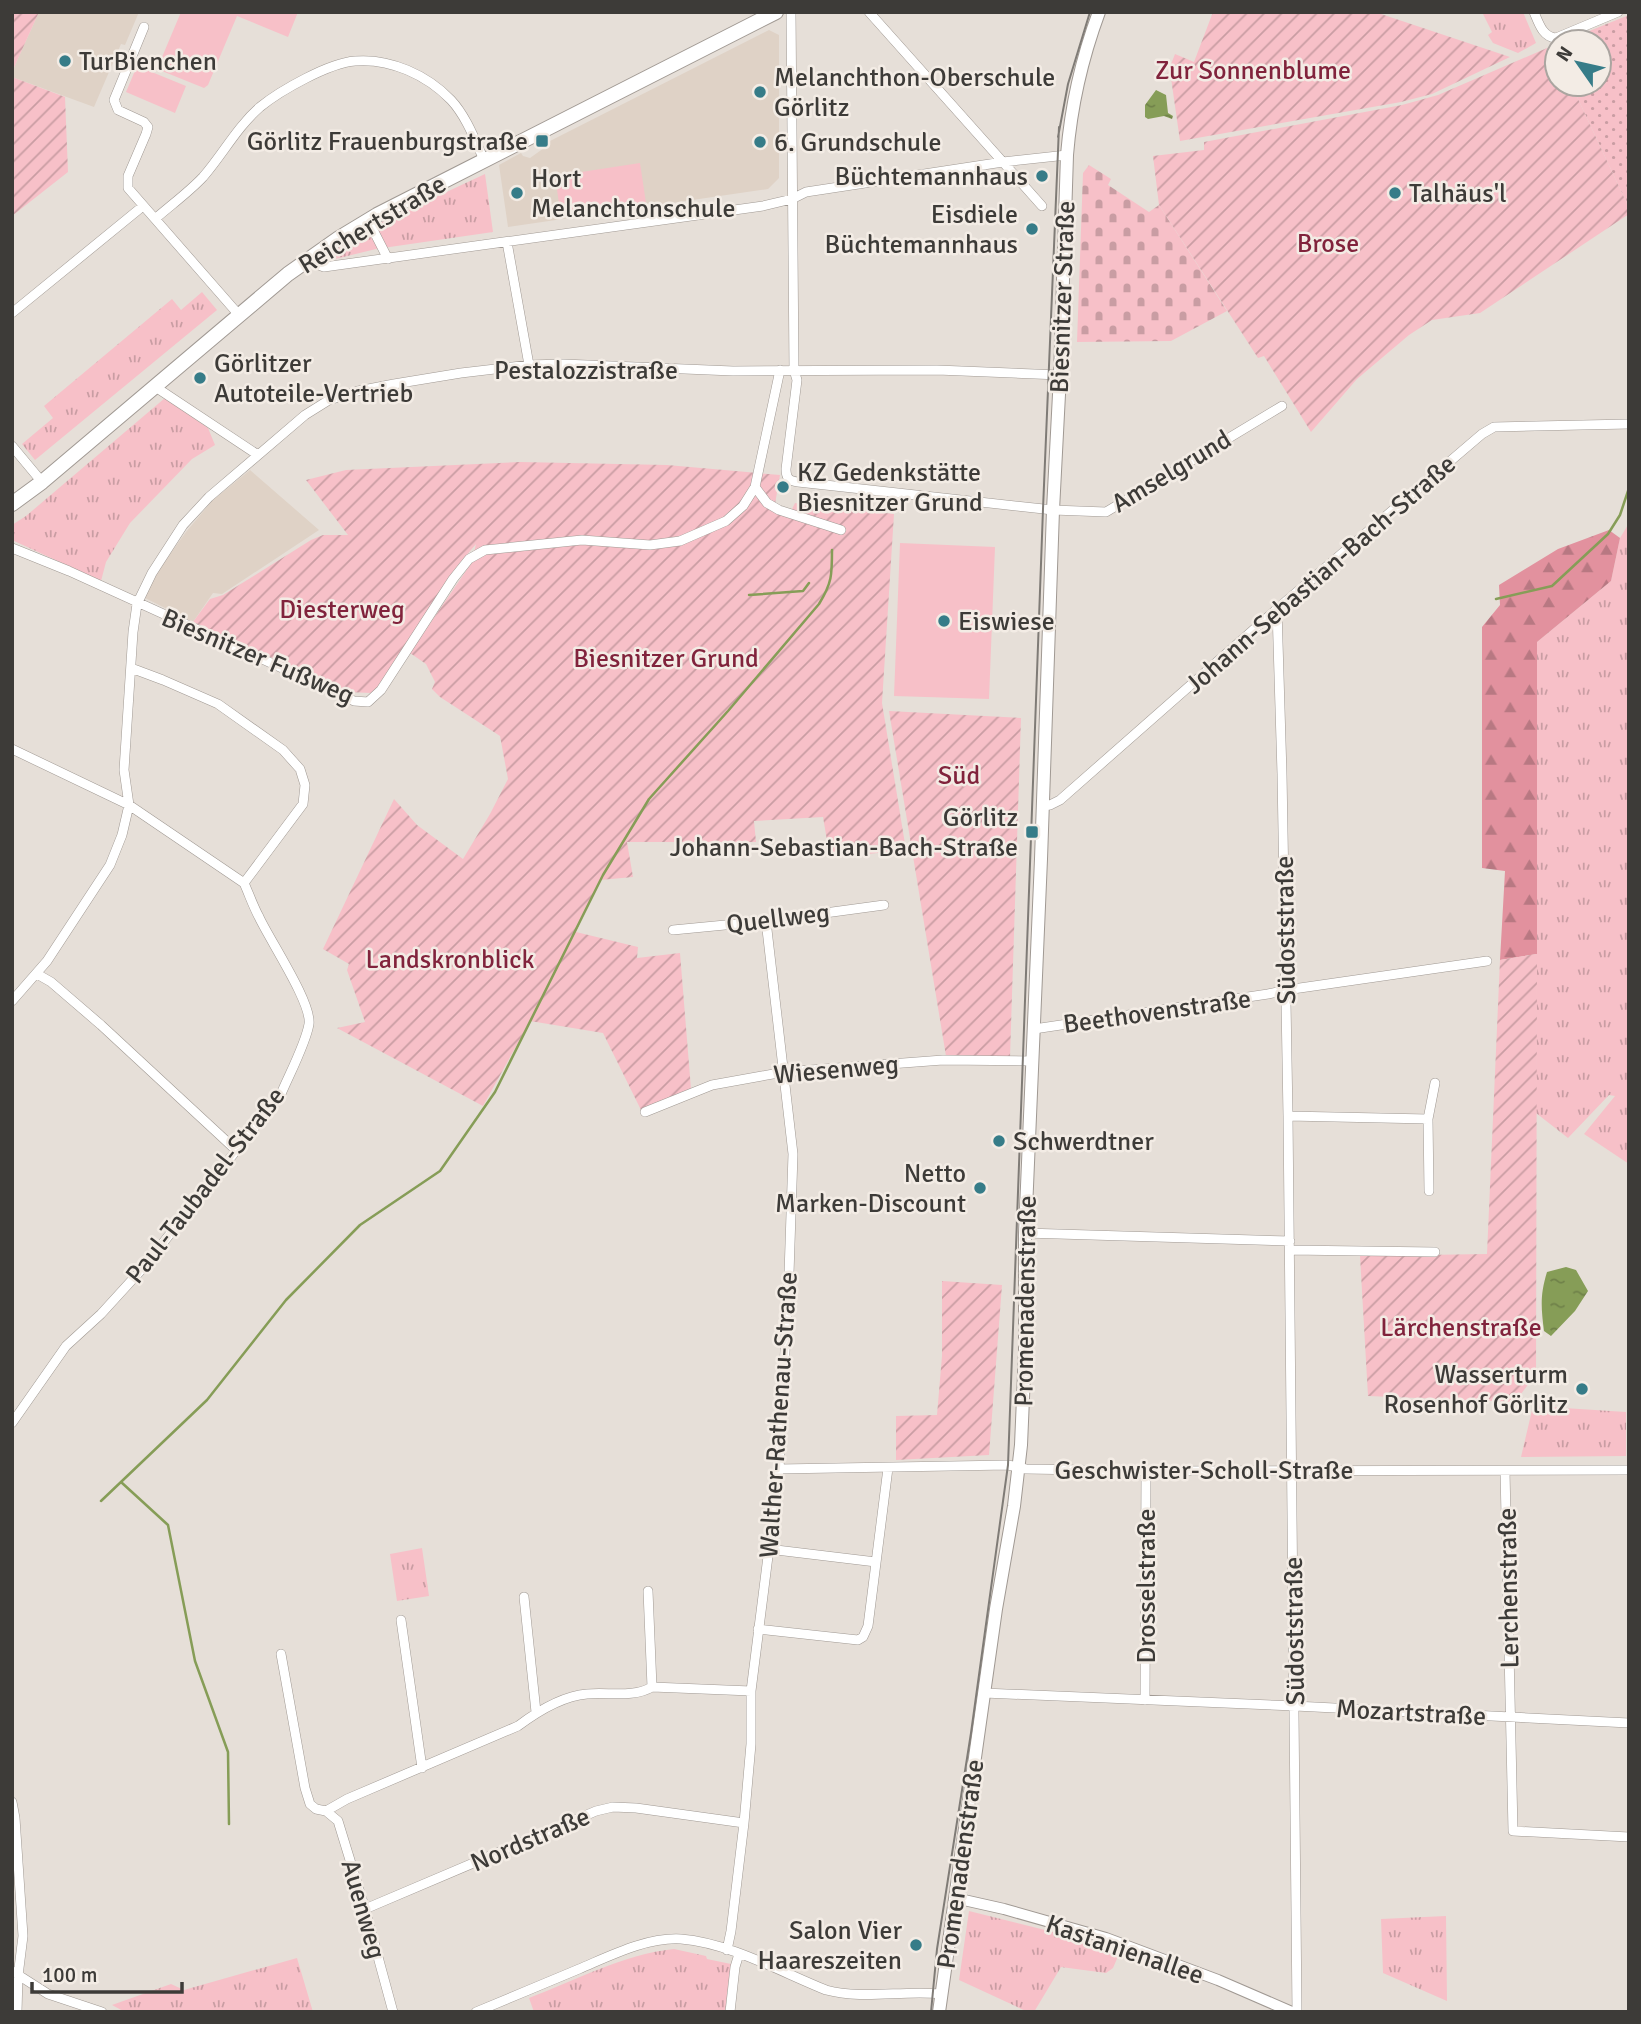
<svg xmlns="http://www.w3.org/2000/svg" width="1641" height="2024" viewBox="0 0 1641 2024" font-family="Signika,sans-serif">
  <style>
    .built { fill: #dfd2c6 }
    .grass { fill: url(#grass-tufts) }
    .forest { fill: url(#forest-firs) }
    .cemetery { fill: url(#cemetery-stones) }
    .park { fill: url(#park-dots) }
    .garden { fill: url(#garden-furrows) }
    .pitch { fill: #f7c0c8 }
    .water { fill: url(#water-ripples) }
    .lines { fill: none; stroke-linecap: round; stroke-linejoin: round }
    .stream { stroke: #869d57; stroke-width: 2.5 }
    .minor-casing { stroke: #a09993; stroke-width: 10 }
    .tertiary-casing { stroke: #a09993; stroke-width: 12 }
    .secondary-casing { stroke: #a09993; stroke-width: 14 }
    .primary-casing { stroke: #a09993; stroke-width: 16 }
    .minor { stroke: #fff; stroke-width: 9 }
    .tertiary { stroke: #fff; stroke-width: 10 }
    .secondary { stroke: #fff; stroke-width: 12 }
    .primary { stroke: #fff; stroke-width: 14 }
    .tram { stroke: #7f7b76; stroke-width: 2 }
    .poi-dot { fill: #367c88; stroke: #f3ece5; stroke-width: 2.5 }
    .labels { text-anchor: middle; stroke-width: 5; stroke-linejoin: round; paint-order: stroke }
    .poi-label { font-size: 26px; fill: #3d3b38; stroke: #f3ece5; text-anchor: start }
    .park-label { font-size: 26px; fill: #81233c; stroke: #f3ece5 }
    .street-label { font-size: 26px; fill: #3d3b38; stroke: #f3ece5 }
  </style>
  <defs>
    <pattern id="grass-tufts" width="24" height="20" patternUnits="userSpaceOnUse" patternTransform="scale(1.75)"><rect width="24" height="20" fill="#f7c0c8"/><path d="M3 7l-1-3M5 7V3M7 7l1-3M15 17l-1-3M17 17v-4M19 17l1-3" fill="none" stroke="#c99da3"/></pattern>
    <pattern id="forest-firs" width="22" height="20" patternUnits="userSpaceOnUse" patternTransform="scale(1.75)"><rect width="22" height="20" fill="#e2919e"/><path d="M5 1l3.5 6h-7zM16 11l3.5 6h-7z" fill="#b87882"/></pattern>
    <pattern id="cemetery-stones" width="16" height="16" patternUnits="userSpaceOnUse" patternTransform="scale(1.75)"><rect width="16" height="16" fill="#f7c0c8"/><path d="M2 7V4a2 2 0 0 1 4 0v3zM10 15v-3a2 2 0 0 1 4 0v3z" fill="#c99da3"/></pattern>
    <pattern id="park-dots" width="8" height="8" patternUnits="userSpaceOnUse" patternTransform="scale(1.75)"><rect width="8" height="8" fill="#f7c0c8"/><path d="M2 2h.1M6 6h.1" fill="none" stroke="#c99da3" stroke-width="1.8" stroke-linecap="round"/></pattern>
    <pattern id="garden-furrows" width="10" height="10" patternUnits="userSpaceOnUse" patternTransform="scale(1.75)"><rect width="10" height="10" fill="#f7c0c8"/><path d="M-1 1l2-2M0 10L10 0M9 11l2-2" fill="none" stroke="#c99da3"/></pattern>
    <pattern id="water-ripples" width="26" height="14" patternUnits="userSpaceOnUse" patternTransform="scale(1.75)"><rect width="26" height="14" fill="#869d57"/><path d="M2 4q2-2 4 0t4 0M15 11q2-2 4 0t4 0" fill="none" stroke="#6f8149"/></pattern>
  </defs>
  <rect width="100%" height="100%" fill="#e6dfd8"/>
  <path class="built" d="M39,12h100l-14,33 -4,-1 -27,63 -82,-30v-5z
    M769,30l10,5v143l-11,11 -260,38 -9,-62 22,-12 2,3 7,2 14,-10 4,-6z
    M250,470l69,60 -97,64 -9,-1 -20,29 -48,-24 10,-23 31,-43 26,-31z"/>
  <path class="grass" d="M1482,12h41l13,31 -18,10 -25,-10 -5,-8 4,-3z
    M485,174l8,58 -117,17 -45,11 -8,-4 55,-32z
    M202,292l15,18 -182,150 -13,-16 31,-26 -9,-12 128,-107 9,11z
    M165,398l43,30 7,17 -23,14 -62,64 -24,39 -5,19 -89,-41v-15l14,-9z
    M1629,523v641l-45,-30 31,-38 -6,-1 -41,43 -32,-25 1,-471 74,-61 9,-43z
    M1533,1406l93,6v44l-105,1z
    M422,1548l7,48 -32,5 -7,-47z
    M969,1911l144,36 6,7 -6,14 -7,5 -45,-6 -27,45h-6l-69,-32z
    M1446,1916l1,85 -64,-28 -2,-54z
    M674,1949l32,7 1,3 24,5 -6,48h-191l-5,-14c47,-18 95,-44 145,-49z
    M297,1958l16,54h-188l-13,-7 59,-21 13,6z"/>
  <path class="forest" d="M1609,530l11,8 -9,43 -74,61v312l-37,6 5,-89 -23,-3v-241l18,-22 -1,-20 59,-36z"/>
  <path class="cemetery" d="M1089,165l22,14 -3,6 41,27 10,-7 68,106 -56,30 -94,1 6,-169z"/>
  <path class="park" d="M1629,15v193l-58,-124h28v-42h-37z"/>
  <path class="garden" d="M12,12h27l-27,60z
    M1213,12h162l135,45 -78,37 -31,8 -221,39 -9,-63 -5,-1 9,-23 19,8z
    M1554,45l3,8v31h14l58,124v6l-149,99 -48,7 -23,15 -52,44 -46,53 -47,-76 -6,2 -99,-153 -6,-49 51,-6v-8l198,-37 36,-10z
    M12,77l53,20 3,75 -56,44z
    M520,462l147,3 113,10 -6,35 15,5 6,-12 99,11 -12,189 24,147 -76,8 -7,-41 -69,4 2,21h-129l6,35 -33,3 -24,52 62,15 -1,11 43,-5 11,136 -50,21 -38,-77 -73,-12 -47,85 -146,-78 28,-6 -18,-52 2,-6 -26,-15 71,-150 23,26 46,34 27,-45 18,-35 -8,-43 -60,-39 -8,-8 3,-7 -9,-18 -16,-11 62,-91 4,-18 -22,26 -77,120 -6,3 -23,-1 -155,-70 17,-23 13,-4 88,-55 12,-5h25l-42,-55 40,-10z
    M889,711l132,7 -11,339 -64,-1z
    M1537,954l-1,420 -21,28 -147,-6 -8,-140 127,-2 13,-294z
    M942,1281l60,4 -13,170 -93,5v-44l41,-1 5,-59z"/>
  <path class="pitch" d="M181,12h117l-10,25 -51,-21 -29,69 -4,3 -47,-19z
    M137,66l49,20 -11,27 -49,-21z
    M640,163l6,40 -85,14 -6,-41z
    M900,543l95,4 -6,152 -95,-3z"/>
  <path class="water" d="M1156,90l10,5 2,18 5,3 -1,3 -8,-3 -16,3 -3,-2v-12z
    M1566,1267l10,3 12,21 -13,20 -24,25 -7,-5c-3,-24 -4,-36 3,-59z"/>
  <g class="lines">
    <path class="stream" d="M749,595l54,-4 6,-8
      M1496,599l56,-13 56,-52 12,-19 9,-27
      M121,1482l47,43 27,136 33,91 1,72
      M101,1501l106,-101 79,-100 74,-75 80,-54 55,-79 108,-217 46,-76 79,-88 91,-107c13,-21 13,-29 13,-54"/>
    <g class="minor-casing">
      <path id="minor" d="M791,12l3,358 3,10 -11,89c0,9 3,12 12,13l255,28 53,2 176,-106
        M869,12l173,194
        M1534,12c5,12 9,25 22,26l62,-26
        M144,27l-30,73 4,10 26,12 4,5 -2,7 -18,42v12l111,127
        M155,219c16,-14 34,-27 48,-42 20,-23 34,-50 57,-70 21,-17 69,-44 95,-46 35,-3 72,14 96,39 15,16 24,40 33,60
        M368,220l20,39
        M507,242l22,123
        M310,259l4,4 10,4 439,-61 29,-7 14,-7 197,-30 64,-7
        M12,313l131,-107
        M154,386l104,69
        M12,446l30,36
        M755,487l12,16 12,7 62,20
        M12,548l57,23 268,122 17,8 14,1 13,-12 72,-111 16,-20 16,-9 97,-10 68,5 30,-4 46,-20 17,-15 12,-19 25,-117
        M1277,609l5,165 6,342 9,896
        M131,668l32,12 55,24 65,46 17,19 5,16 -2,19 -59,79
        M12,749l117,56 115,78
        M1043,806l7,-1 10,-5 217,-191 205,-175 12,-7 135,-3
        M673,930l93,-9 118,-16
        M37,974l14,8 50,43 135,125
        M12,1001l35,-40 63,-96 12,-30 7,-30 -5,-35 9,-138 4,-28 15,-31 31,-48 26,-28 96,-82 24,-15 29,-9 36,-7 67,-11 68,-8 34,-1 170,7 204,-1 123,5
        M1034,1029l234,-35 18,-4 201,-29
        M645,1112l67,-27 72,-13 159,-12 90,1
        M1288,1116l140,3 1,72
        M1428,1119l7,-36
        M1025,1233l265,8
        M1290,1250l145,2
        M12,1423l54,-77 35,-32 42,-46 138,-174c8,-19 25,-51 28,-70 3,-21 -40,-85 -50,-107 -6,-11 -10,-23 -15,-34
        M779,1469l229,-4 18,4 120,2 483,-1
        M1505,1471l8,360 116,6
        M768,1549l108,13
        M648,1591l4,96
        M524,1597l12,115
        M401,1620l21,148
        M758,1629l100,11 5,-3 5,-11 20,-158
        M281,1654l24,134 5,16 6,5 10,2 12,10 27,88 28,103
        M652,1687l99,4
        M984,1693l311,13 334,17
        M1145,1700l1,-229
        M12,1802l3,16 8,118 -5,40 -1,36
        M326,1811l21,-12 171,-73c20,-15 44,-30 69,-32 22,-2 46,4 65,-7
        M365,1909l231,-98 17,-4 23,1 108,15
        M727,1950l4,-19 13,-108 7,-79v-53l28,-222 10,-195 4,-120 -27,-233
        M12,1971l36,23 54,18
        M476,2012c34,-14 69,-29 103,-43 31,-13 68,-32 102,-30 49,4 100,33 145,51 38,10 76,0 115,4
        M730,2012l5,-45 4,-13"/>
    </g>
    <g class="tertiary-casing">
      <path id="tertiary" d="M955,1898l49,11 102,29 112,42 74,32"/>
    </g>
    <g class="secondary-casing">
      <path id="secondary" d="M939,2012l57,-403 18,-103 7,-61 4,-94v-118l16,-374 12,-349 7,-135 7,-220c4,-49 15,-97 32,-143"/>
    </g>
    <g class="primary-casing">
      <path id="primary" d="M12,504l30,-22 246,-208 51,-36 38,-23 399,-203"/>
    </g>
    <use href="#minor" class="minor"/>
    <use href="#tertiary" class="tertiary"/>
    <use href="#secondary" class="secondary"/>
    <use href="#primary" class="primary"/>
    <path class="tram" d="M1058,137l10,-53 22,-72
      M931,2012l6,-63 34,-216 37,-268 35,-956 16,-382"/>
  </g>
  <g class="poi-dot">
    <circle cx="65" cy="61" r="7"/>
    <circle cx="760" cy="92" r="7"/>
    <rect x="535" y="134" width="14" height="14" rx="3.5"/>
    <circle cx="760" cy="142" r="7"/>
    <circle cx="1042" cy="176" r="7"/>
    <circle cx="517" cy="193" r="7"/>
    <circle cx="1395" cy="193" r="7"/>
    <circle cx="1032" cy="229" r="7"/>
    <circle cx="200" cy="378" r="7"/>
    <circle cx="783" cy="487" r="7"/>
    <circle cx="944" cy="621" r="7"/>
    <rect x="1025" y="825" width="14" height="14" rx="3.5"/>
    <circle cx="999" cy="1141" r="7"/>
    <circle cx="980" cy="1188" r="7"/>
    <circle cx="1582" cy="1389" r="7"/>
    <circle cx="916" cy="1945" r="7"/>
  </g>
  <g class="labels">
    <g class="poi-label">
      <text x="79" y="70">TurBienchen</text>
      <text x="774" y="86">Melanchthon-Oberschule<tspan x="774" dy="30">Görlitz</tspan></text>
      <text x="528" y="150" text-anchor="end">Görlitz Frauenburgstraße</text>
      <text x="774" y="151">6. Grundschule</text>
      <text x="1028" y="185" text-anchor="end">Büchtemannhaus</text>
      <text x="531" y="187">Hort<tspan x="531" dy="30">Melanchtonschule</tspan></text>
      <text x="1409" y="202">Talhäus'l</text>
      <text x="1018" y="223" text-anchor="end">Eisdiele<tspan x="1018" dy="30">Büchtemannhaus</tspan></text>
      <text x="214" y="372">Görlitzer<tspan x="214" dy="30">Autoteile-Vertrieb</tspan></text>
      <text x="797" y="481">KZ Gedenkstätte<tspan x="797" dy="30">Biesnitzer Grund</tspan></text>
      <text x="958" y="630">Eiswiese</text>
      <text x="1018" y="826" text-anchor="end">Görlitz<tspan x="1018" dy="30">Johann-Sebastian-Bach-Straße</tspan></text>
      <text x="1013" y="1150">Schwerdtner</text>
      <text x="966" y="1182" text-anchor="end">Netto<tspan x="966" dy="30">Marken-Discount</tspan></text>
      <text x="1568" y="1383" text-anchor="end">Wasserturm<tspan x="1568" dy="30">Rosenhof Görlitz</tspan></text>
      <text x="902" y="1939" text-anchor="end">Salon Vier<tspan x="902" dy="30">Haareszeiten</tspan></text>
    </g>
    <g class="park-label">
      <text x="1253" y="79">Zur Sonnenblume</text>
      <text x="1328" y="252">Brose</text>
      <text x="342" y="618">Diesterweg</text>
      <text x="666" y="667">Biesnitzer Grund</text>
      <text x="959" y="784">Süd</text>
      <text x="450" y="968">Landskronblick</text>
      <text x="1461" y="1336">Lärchenstraße</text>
    </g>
    <g class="street-label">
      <text transform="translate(372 224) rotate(-31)" y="9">Reichertstraße</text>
      <text transform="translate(1062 297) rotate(-88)" y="9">Biesnitzer Straße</text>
      <text x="586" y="379">Pestalozzistraße</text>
      <text transform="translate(1171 471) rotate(-31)" y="9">Amselgrund</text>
      <text transform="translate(1320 574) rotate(-41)" y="9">Johann-Sebastian-Bach-Straße</text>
      <text transform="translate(258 656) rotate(23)" y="9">Biesnitzer Fußweg</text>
      <text transform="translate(778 918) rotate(-7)" y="9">Quellweg</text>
      <text transform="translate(1285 930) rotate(-91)" y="9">Südoststraße</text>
      <text transform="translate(1157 1011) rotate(-8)" y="9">Beethovenstraße</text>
      <text transform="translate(836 1069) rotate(-5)" y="9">Wiesenweg</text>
      <text transform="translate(205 1185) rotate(-52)" y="9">Paul-Taubadel-Straße</text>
      <text transform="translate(1025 1301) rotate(-89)" y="9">Promenadenstraße</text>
      <text transform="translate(778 1415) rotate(-86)" y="9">Walther-Rathenau-Straße</text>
      <text x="1204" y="1479">Geschwister-Scholl-Straße</text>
      <text transform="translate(1146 1586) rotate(-90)" y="9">Drosselstraße</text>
      <text transform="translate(1508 1588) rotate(-91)" y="9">Lerchenstraße</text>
      <text transform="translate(1294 1631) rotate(-91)" y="9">Südoststraße</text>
      <text transform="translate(1411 1712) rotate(3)" y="9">Mozartstraße</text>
      <text transform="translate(530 1839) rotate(-23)" y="9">Nordstraße</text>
      <text transform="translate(960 1864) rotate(-82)" y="9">Promenadenstraße</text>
      <text transform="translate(364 1909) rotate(74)" y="9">Auenweg</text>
      <text transform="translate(1125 1949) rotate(19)" y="9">Kastanienallee</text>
    </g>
  </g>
  <rect width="1641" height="2024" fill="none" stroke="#3d3b38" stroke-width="28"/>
  <g transform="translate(1578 63) rotate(304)"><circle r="33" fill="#f3ece5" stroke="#aaa5a0" stroke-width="2"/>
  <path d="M0-5L12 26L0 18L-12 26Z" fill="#367c88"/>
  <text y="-10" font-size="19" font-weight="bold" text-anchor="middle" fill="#3d3b38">N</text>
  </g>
  <path d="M32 1982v10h150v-10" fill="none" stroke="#3d3b38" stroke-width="3.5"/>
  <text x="42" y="1982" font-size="21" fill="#3d3b38" stroke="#f3ece5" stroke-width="5" paint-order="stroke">100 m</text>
</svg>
